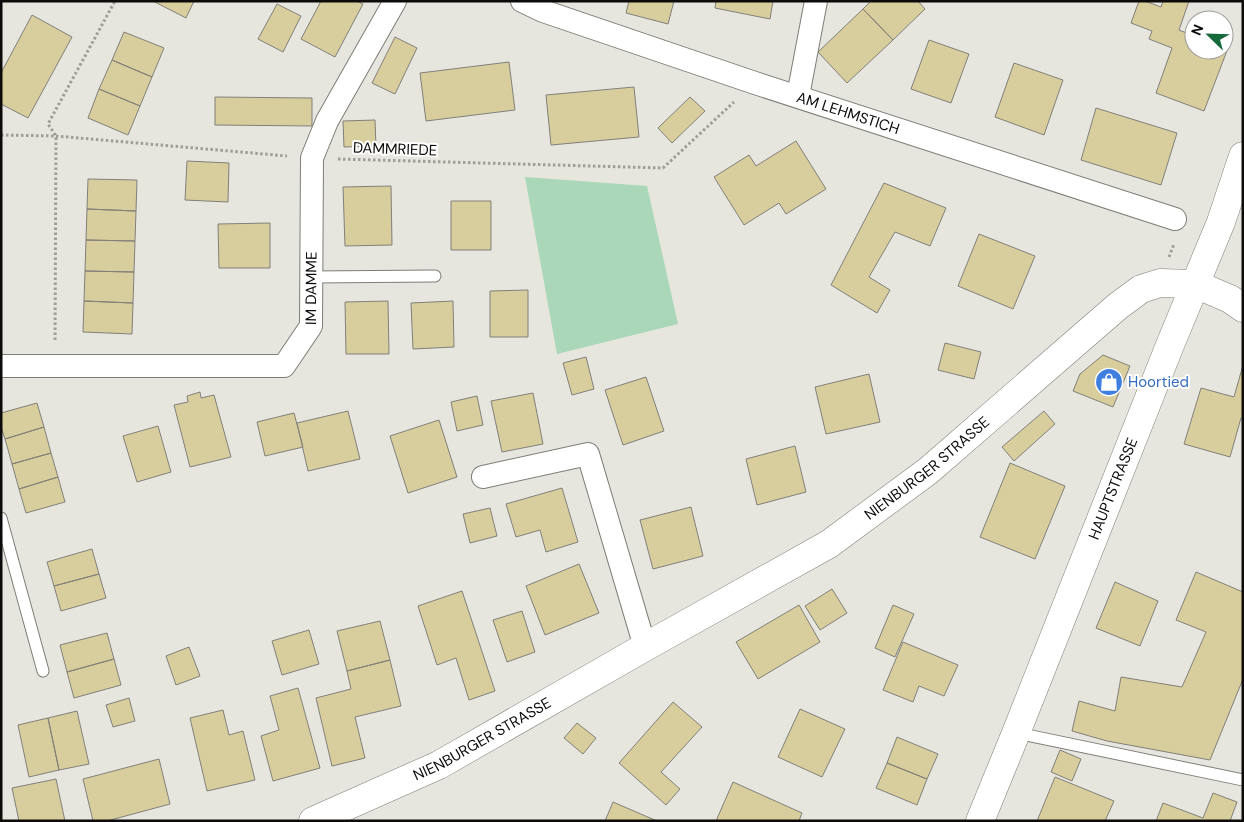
<svg xmlns="http://www.w3.org/2000/svg" width="1244" height="822" viewBox="0 0 1244 822" font-family="'DM Sans',sans-serif">
  <style>
    .green { fill: #a9d7b8 }
    .building { fill: #d8cd9d; stroke: #81807a }
    .lines { fill: none; stroke-linecap: round; stroke-linejoin: round }
    .lane-casing { stroke: #7e7d78; stroke-width: 13 }
    .street-casing { stroke: #7e7d78; stroke-width: 24 }
    .secondary-casing { stroke: #7e7d78; stroke-width: 29 }
    .path { stroke: #9e9d98; stroke-width: 3; stroke-dasharray: 2.5 2.5; stroke-linecap: butt }
    .lane { stroke: #fff; stroke-width: 11 }
    .street { stroke: #fff; stroke-width: 22 }
    .secondary { stroke: #fff; stroke-width: 28 }
    .labels { text-anchor: middle; stroke-width: 4; stroke-linejoin: round; paint-order: stroke }
    .street-label { font-size: 15px; fill: #0c0b09; stroke: #fff }
    .shop-label { font-size: 15px; fill: #366cbe; stroke: #fff; text-anchor: start }
  </style>
  <rect width="100%" height="100%" fill="#e6e5de"/>
  <path class="green" d="M525,177l122,9 31,138 -121,30z"/>
  <path class="building" d="M153,1h41l-8,17z
    M321,1h36l6,3 -28,53 -34,-18z
    M629,1h45l-6,23 -42,-11z
    M716,1h57l-3,18 -55,-11z
    M871,1h47l7,8 -32,31 -30,-31z
    M1139,1h6l16,6 2,-6h26l-10,29 15,6v14h30v-3l4,1 -24,63 -48,-18 16,-45 -23,-9 3,-8 -21,-8z
    M277,4l24,12 -18,36 -25,-13z
    M863,9l30,31 -46,43 -29,-31z
    M32,15l40,22 -44,81 -27,-14v-31z
    M124,32l40,16 -12,29 -40,-17z
    M395,37l22,11 -22,46 -23,-11z
    M929,40l40,14 -18,49 -40,-14z
    M112,60l40,17 -12,29 -41,-17z
    M509,62l6,48 -89,11 -6,-48z
    M1014,63l49,17 -19,55 -49,-18z
    M634,87l5,50 -88,8 -5,-50z
    M99,89l41,17 -12,29 -40,-17z
    M215,97l97,1v28l-97,-1z
    M690,97l15,14 -33,32 -14,-15z
    M1096,108l81,25 -16,52 -80,-25z
    M375,120l1,26 -32,1 -1,-26z
    M796,141l30,48 -40,25 -7,-11 -35,22 -30,-48 35,-22 7,11z
    M187,161l42,2 -1,39 -43,-2z
    M88,179l49,1 -1,31 -49,-2z
    M884,183l62,25 -16,38 -35,-14 -26,45 21,13 -13,23 -46,-28z
    M391,186l1,59 -47,1 -2,-59z
    M451,201h40v49h-40z
    M87,209l49,2 -1,30 -49,-1z
    M270,223v45h-51l-1,-44z
    M979,234l56,22 -22,53 -55,-23z
    M86,240l49,1 -1,31 -49,-1z
    M85,271l49,1 -1,31 -49,-2z
    M528,290v47h-38v-46z
    M84,301l49,2 -1,31 -49,-2z
    M388,301l1,53h-43l-1,-52z
    M453,301l1,46 -41,2 -2,-46z
    M945,343l36,9 -7,27 -36,-9z
    M1103,355l27,11 -17,41 -40,-16 7,-17z
    M586,357l8,32 -22,6 -9,-32z
    M1243,365v53h-2l-11,39 -46,-13 17,-56 33,9z
    M869,374l11,48 -54,12 -11,-47z
    M646,377l18,54 -41,14 -18,-55z
    M200,392l1,6 13,-3 17,62 -41,10 -16,-62 14,-3 -1,-6z
    M533,393l10,51 -41,8 -11,-51z
    M477,396l6,29 -26,6 -6,-29z
    M37,403l7,24 -39,12 -4,-12v-14z
    M348,411l12,48 -52,12 -11,-48z
    M1044,411l11,13 -41,37 -12,-14z
    M294,413l9,34 -38,9 -8,-34z
    M439,420l18,57 -49,16 -18,-57z
    M158,426l13,46 -34,10 -14,-46z
    M44,427l7,26 -39,11 -7,-25z
    M795,446l11,46 -49,13 -11,-46z
    M51,453l7,24 -39,12 -7,-25z
    M1010,463l55,23 -30,73 -55,-22z
    M58,477l7,25 -39,11 -7,-24z
    M562,488l16,54 -32,10 -6,-22 -24,7 -10,-33z
    M691,507l12,49 -50,13 -13,-49z
    M490,508l7,28 -27,7 -7,-29z
    M92,549l7,25 -45,12 -7,-24z
    M579,564l20,49 -54,22 -19,-49z
    M1196,572l47,20v87l-33,81 -103,-19 -35,-10 7,-30 36,10 6,-34 61,10 24,-55 -30,-12z
    M99,574l7,24 -45,13 -7,-25z
    M1115,582l43,19 -18,45 -44,-18z
    M832,589l15,24 -27,17 -15,-24z
    M462,591l33,100 -26,9 -13,-42 -19,7 -19,-59z
    M799,605l21,37 -62,37 -22,-37z
    M893,605l21,9 -19,43 -20,-9z
    M522,611l13,41 -28,10 -14,-42z
    M380,621l10,39 -43,11 -10,-40z
    M309,630l10,34 -37,11 -10,-34z
    M107,633l7,26 -47,13 -7,-27z
    M903,642l55,23 -14,31 -25,-10 -6,16 -30,-12z
    M189,647l11,29 -24,9 -10,-29z
    M114,659l7,26 -47,13 -7,-26z
    M390,660l11,46 -46,11 10,41 -33,8 -16,-68 35,-9 -4,-18z
    M298,688l22,80 -47,13 -12,-45 18,-6 -9,-34z
    M129,698l6,23 -22,6 -7,-22z
    M673,702l29,25 -41,45 19,17 -14,16 -47,-42z
    M800,709l45,20 -23,48 -44,-20z
    M223,710l6,25 14,-4 12,49 -48,11 -17,-73z
    M77,711l12,53 -30,6 -11,-52z
    M48,718l11,52 -30,7 -11,-52z
    M577,723l19,15 -13,16 -19,-16z
    M897,737l41,17 -11,25 -40,-16z
    M1060,750l21,9 -9,22 -21,-9z
    M159,759l11,45 -63,17h-14l-10,-42z
    M887,763l40,16 -10,26 -41,-17z
    M1055,777l59,24 -9,20h-68z
    M56,779l9,42h-46l-7,-33z
    M733,782l69,31 -3,8h-83z
    M1213,793l24,9 -7,19h-74l7,-18 40,15z
    M613,802l44,19h-52z"/>
  <g class="lines">
    <g class="lane-casing">
      <path id="lane" d="M311,277l124,-1
        M1,518l42,153
        M1017,733l226,47"/>
    </g>
    <g class="street-casing">
      <g id="street">
        <path id="s1" d="M522,1l21,10 212,72 420,136"/>
        <path d="M798,96l18,-95"/>
        <path id="s2" d="M1,366h283l27,-40 1,-168 15,-37 68,-120"/>
        <path d="M483,477l105,-23 57,193"/>
      </g>
    </g>
    <g class="secondary-casing">
      <g id="secondary">
        <path id="s3" d="M313,821l126,-56 206,-118 184,-103 99,-73 190,-165 23,-17 19,-6 35,1 35,15 13,9"/>
        <path id="s4" d="M980,821l36,-88 154,-388 51,-123 22,-66"/>
      </g>
    </g>
    <path class="path" d="M1,135l55,1 231,20
      M338,159l325,9 71,-66
      M1169,257l5,-13
      M55,340l1,-204 -8,-12 67,-123"/>
    <use href="#lane" class="lane"/>
    <use href="#street" class="street"/>
    <use href="#secondary" class="secondary"/>
  </g>
  <defs>
    <g id="shop-disc" transform="scale(1.4375)"><circle r="9.5" fill="#3f7fe0" stroke="#fff"/><path d="M-5-2.5h2.3a2.7 3.5 0 0 1 5.4 0H5L5.5 6h-11ZM-1.5-2.5h3a1.5 2.3 0 0 0-3 0Z" fill="#fff"/></g>
  </defs>
  <g fill-rule="evenodd">
    <use href="#shop-disc" x="1109" y="382"/>
  </g>
  <g class="labels">
    <g class="street-label">
      <text dy="5" stroke="none"><textPath href="#s1" startOffset="345">AM LEHMSTICH</textPath></text>
      <text transform="translate(395 149) rotate(2)" y="5">DAMMRIEDE</text>
      <text dy="5" stroke="none"><textPath href="#s2" startOffset="369">IM DAMME</textPath></text>
      <text dy="5" stroke="none"><textPath href="#s3" startOffset="710">NIENBURGER STRASSE</textPath></text>
      <text dy="5" stroke="none"><textPath href="#s4" startOffset="358">HAUPTSTRASSE</textPath></text>
      <text dy="5" stroke="none"><textPath href="#s3" startOffset="188">NIENBURGER STRASSE</textPath></text>
    </g>
    <g class="shop-label">
      <text x="1128" y="387">Hoortied</text>
    </g>
  </g>
  <rect width="1244" height="822" fill="none" stroke="#0c0b09" stroke-width="5"/>
  <g transform="translate(1209 35) rotate(293)"><circle r="24" fill="#ffffff" stroke="#9e9d9d"/>
  <path d="M0-4L9 19L0 12L-9 19Z" fill="#15693b"/>
  <text y="-8" font-size="14" font-weight="bold" text-anchor="middle" fill="#0c0b09">N</text>
  </g>
</svg>
